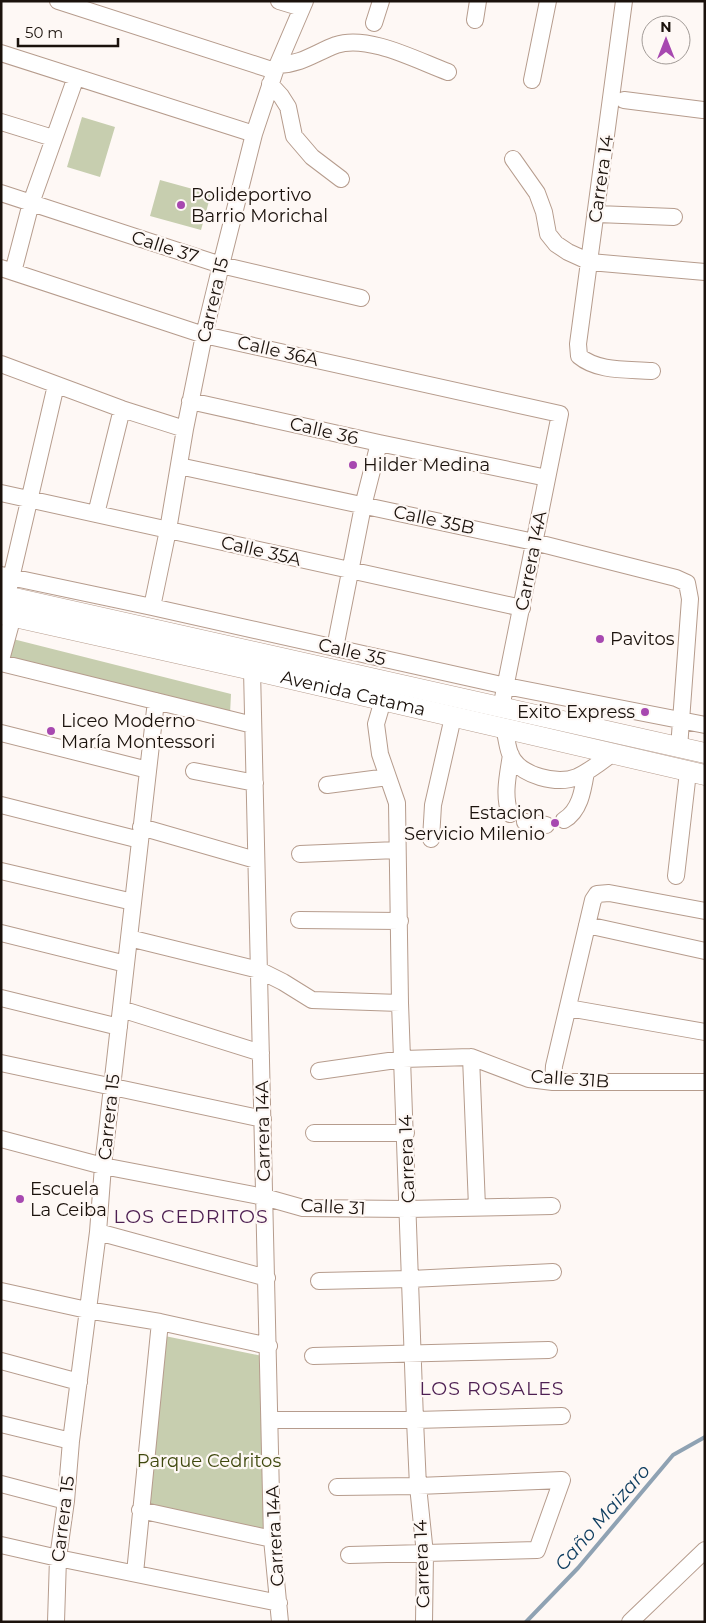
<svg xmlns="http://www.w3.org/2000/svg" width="706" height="1623" viewBox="0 0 706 1623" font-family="Montserrat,sans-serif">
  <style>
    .green { fill: #c7ceaf }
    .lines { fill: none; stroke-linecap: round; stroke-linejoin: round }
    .stream { stroke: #8fa2b3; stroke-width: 4 }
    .minor-casing { stroke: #b69c8d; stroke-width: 18 }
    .major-casing { stroke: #b69c8d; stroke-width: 21 }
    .minor { stroke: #fff; stroke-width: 16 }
    .major { stroke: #fff; stroke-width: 20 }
    .poi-dot { fill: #a748b0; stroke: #fef8f5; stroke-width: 2 }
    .labels { text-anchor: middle; stroke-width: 4.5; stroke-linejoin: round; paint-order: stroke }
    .street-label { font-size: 18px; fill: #1b120c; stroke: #fef8f5 }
    .poi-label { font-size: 18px; fill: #1b120c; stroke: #fef8f5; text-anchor: start }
    .park-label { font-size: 18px; fill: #3f480e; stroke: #fef8f5 }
    .neighbourhood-label { font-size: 19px; letter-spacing: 1px; fill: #4d1f52; stroke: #fef8f5 }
    .water-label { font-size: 19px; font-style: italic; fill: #0b3b5e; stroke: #fef8f5 }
  </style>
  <rect width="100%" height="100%" fill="#fef8f5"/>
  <path class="green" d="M82,117l33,10 -15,50 -33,-10z
    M160,180l51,14 -10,36 -51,-14z
    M1,636l230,58 -1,20 -229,-55z
    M160,1335l107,22 5,182 -130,-30z"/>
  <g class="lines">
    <path class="stream" d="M526,1622l52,-54 95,-113 32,-18"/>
    <g class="minor-casing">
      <path id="minor" d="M58,1l217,70
        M279,1l23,7
        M624,1l-46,343 1,12c19,16 49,13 73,15
        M475,20l3,-19
        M374,23l7,-22
        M1,53l253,81
        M278,65c24,-1 37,-12 58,-20 32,-11 82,16 112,27
        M532,80l16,-79
        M270,84l11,12 7,11 6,29 18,21 29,22
        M624,100l79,10
        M1,122l52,16
        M513,159l24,34 7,19 4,22 8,10 12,8 22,10 115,10
        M1,193l220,72 140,33
        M597,214l77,3
        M1,268l203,67 356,79 -59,294
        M13,272l18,-69 45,-126
        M1,364l121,45 63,20
        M190,401l189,42 168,35
        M179,466l355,76 142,36 11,5 3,16 -11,149
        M1,493l521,115
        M96,514l26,-105
        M1,575l151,32 354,79 199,39
        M9,587l47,-202
        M152,607l16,-77 17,-101 19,-94 17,-70 33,-131 21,-63 30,-70
        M335,648l28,-142 16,-63
        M1,660l12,-44
        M1,663l252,62
        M252,670l20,869 8,83
        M383,700l-7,24 4,30 17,49 3,200 15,417 3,66 7,68 -1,68
        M504,729c3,9 3,19 7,27 10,20 46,29 66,21 13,-6 24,-15 36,-24
        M1,733l147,37
        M194,771l61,12
        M327,785l61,-8
        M1,805l139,35
        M510,814c-7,-19 -2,-39 1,-59
        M564,820c16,-9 19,-30 22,-48
        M525,822l21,3
        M141,827l115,33
        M431,839l2,-34 20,-88
        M300,854l97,-4
        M1,871l132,31
        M676,876l12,-104
        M299,920l101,1
        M587,925l118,26
        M1,933l125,31
        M129,938l130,32 24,12 29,18 88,3
        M1,998l118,29
        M568,1008l137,24
        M121,1009l140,44
        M471,1057l6,150
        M1,1063l262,56
        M319,1071l84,-12 68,-2 58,22 24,3h152
        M553,1082l1,-16 39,-166 4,-6 12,-1 96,18
        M314,1133h92
        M1,1139l102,27 161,31 39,11 105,1 144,-3
        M98,1232l169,46
        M319,1281l92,-2 142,-7
        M1,1291l86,19 73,12 109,24
        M313,1356l236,-6
        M1,1361l78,21
        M270,1420h145l147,-4
        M1,1424l70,17
        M1,1484l65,17
        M337,1487l81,-1 144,-6 -25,70 -188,5
        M140,1510l132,29
        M1,1545l57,13 221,45
        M135,1573l25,-251
        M56,1622l2,-64 8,-57 5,-60 27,-209 5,-66 53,-465
        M630,1622l75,-72"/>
    </g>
    <g class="major-casing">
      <g id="major">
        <path d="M1,595l704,158"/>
        <path id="s1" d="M1,614l251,56 453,105"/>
      </g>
    </g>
    <use href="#minor" class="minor"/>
    <use href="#major" class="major"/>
  </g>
  <g class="poi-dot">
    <circle cx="181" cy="205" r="5"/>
    <circle cx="353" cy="465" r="5"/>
    <circle cx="600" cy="639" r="5"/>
    <circle cx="645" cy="712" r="5"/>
    <circle cx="51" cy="731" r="5"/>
    <circle cx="555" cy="823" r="5"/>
    <circle cx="20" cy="1199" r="5"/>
  </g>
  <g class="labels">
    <g class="street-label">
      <text transform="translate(601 179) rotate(-82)" y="6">Carrera 14</text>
      <text transform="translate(165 247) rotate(18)" y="6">Calle 37</text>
      <text transform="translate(213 300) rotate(-77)" y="6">Carrera 15</text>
      <text transform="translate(278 351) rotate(13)" y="6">Calle 36A</text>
      <text transform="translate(324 431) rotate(13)" y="6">Calle 36</text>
      <text transform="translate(434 520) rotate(12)" y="6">Calle 35B</text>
      <text transform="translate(261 551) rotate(13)" y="6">Calle 35A</text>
      <text transform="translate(531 561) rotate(-79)" y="6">Carrera 14A</text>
      <text transform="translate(352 652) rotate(13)" y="6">Calle 35</text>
      <text dy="6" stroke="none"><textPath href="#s1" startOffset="361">Avenida Catama</textPath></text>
      <text transform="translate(570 1079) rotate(4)" y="6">Calle 31B</text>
      <text transform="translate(109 1117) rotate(-84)" y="6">Carrera 15</text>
      <text transform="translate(263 1131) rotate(-91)" y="6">Carrera 14A</text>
      <text transform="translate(407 1159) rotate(-92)" y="6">Carrera 14</text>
      <text transform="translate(333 1207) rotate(3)" y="6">Calle 31</text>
      <text transform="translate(63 1519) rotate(-83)" y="6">Carrera 15</text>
      <text transform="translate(275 1536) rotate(-93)" y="6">Carrera 14A</text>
      <text transform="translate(422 1564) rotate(-92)" y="6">Carrera 14</text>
    </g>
    <g class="poi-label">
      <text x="191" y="201">Polideportivo<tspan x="191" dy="21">Barrio Morichal</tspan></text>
      <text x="363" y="471">Hilder Medina</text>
      <text x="610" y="645">Pavitos</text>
      <text x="635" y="718" text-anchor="end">Exito Express</text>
      <text x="61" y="727">Liceo Moderno<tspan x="61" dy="21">María Montessori</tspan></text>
      <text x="545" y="819" text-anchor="end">Estacion<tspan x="545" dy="21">Servicio Milenio</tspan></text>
      <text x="30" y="1195">Escuela<tspan x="30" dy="21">La Ceiba</tspan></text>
    </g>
    <g class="park-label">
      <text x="209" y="1467">Parque Cedritos</text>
    </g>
    <g class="neighbourhood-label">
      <text x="191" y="1223">LOS CEDRITOS</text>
      <text x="492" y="1395">LOS ROSALES</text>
    </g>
    <g class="water-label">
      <text transform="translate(602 1517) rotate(-49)" y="7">Caño Maizaro</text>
    </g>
  </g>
  <rect width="706" height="1623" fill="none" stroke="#1b120c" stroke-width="5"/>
  <g transform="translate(666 40)"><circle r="24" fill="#fef8f5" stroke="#a39c98"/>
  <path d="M0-4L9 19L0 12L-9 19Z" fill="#a748b0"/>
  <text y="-8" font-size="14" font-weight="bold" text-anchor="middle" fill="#1b120c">N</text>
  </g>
  <path d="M18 38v8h100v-8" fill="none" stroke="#1b120c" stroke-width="2.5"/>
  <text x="25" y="38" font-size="15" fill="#1b120c" stroke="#fef8f5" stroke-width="4" paint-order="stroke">50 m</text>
</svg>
